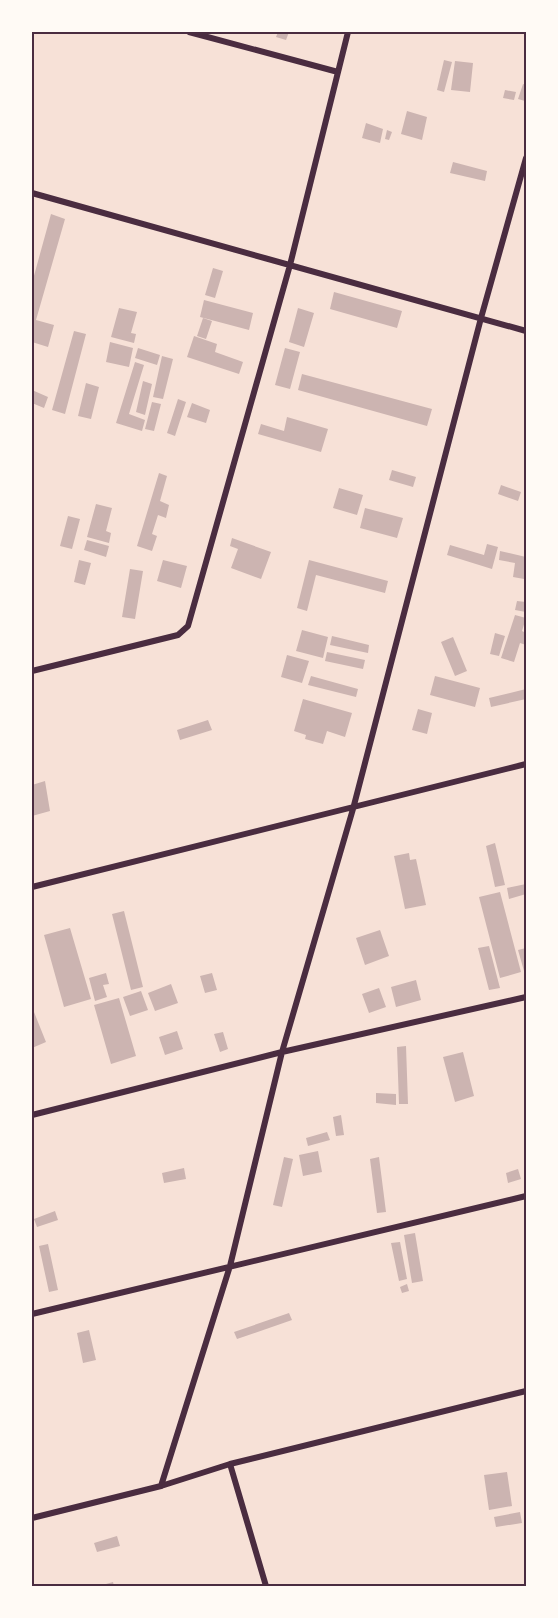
<svg xmlns="http://www.w3.org/2000/svg" width="558" height="1618" viewBox="0 0 558 1618" font-family="Figtree,sans-serif">
  <style>
    .building { fill: #ccb4b1 }
    .lines { fill: none; stroke-linecap: round; stroke-linejoin: round }
    .minor { stroke: #4a2c40; stroke-width: 6 }
    .neatline { fill: none; stroke: #4a2c40; stroke-width: 2 }
  </style>
  <rect width="100%" height="100%" fill="#f7e1d7"/>
  <path class="building" d="M278,32h11l-3,8 -10,-3z
    M444,60l8,2 -8,30 -7,-2z
    M455,61l18,2 -3,29 -19,-2z
    M523,84l3,1 -1,16 -7,-2z
    M505,90l11,2 -2,8 -11,-2z
    M407,111l20,6 -5,23 -21,-6z
    M366,123l17,6 -3,14 -18,-5z
    M387,130l5,2 -3,8 -4,-1z
    M453,162l34,9 -2,10 -35,-8z
    M51,214l14,5 -29,101 18,5 -6,22 -16,-5v-59z
    M213,268l10,3 -8,27 -10,-3z
    M334,292l68,19 -5,17 -67,-19z
    M204,300l49,13 -4,17 -49,-13z
    M119,308l18,4 -6,21 5,1 -2,9 -23,-6z
    M298,308l16,5 -10,34 -15,-5z
    M203,318l9,3 -6,18 -9,-3z
    M74,331l12,3 -21,80 -13,-4z
    M194,336l23,8 -2,8 28,10 -4,12 -52,-17z
    M110,342l23,6 -4,19 -23,-5z
    M138,348l22,7 -3,10 -22,-7z
    M285,348l15,4 -10,37 -15,-4z
    M162,356l11,3 -10,40 -10,-2z
    M135,362l9,3 -15,49 16,6 -3,11 -26,-8z
    M302,374l130,35 -5,17 -129,-36z
    M143,381l9,3 -7,31 -9,-3z
    M86,383l13,4 -8,32 -13,-3z
    M32,390l16,7 -4,11 -12,-5z
    M178,399l8,3 -11,34 -8,-3z
    M152,402l9,2 -7,27 -9,-2z
    M192,403l18,7 -4,13 -19,-6z
    M287,417l41,12 -7,23 -63,-18 3,-10 23,7z
    M392,470l24,7 -3,10 -24,-7z
    M159,473l8,3 -7,25 9,4 -3,13 -8,-3 -6,19 5,2 -5,15 -15,-5z
    M501,485l20,7 -3,9 -20,-7z
    M339,488l24,7 -6,20 -24,-7z
    M96,504l16,4 -6,23 5,2 -2,10 -22,-6z
    M365,508l38,10 -6,20 -37,-10z
    M68,516l12,3 -8,30 -12,-3z
    M232,538l39,14 -10,27 -30,-11 7,-19 -8,-3z
    M87,540l22,6 -3,11 -22,-7z
    M487,544l11,3 -6,22 -45,-14 3,-10 34,10z
    M500,551l26,6 -2,22 -11,-2 2,-14 -16,-3z
    M79,560l12,3 -6,22 -11,-3z
    M163,560l24,6 -6,22 -24,-7z
    M309,560l79,21 -3,12 -69,-18 -9,36 -10,-3z
    M130,569l13,2 -8,48 -13,-2z
    M517,601l9,1v10l-11,-2z
    M515,615l11,3 -4,13 4,2v12l-6,-2 -6,19 -13,-4z
    M302,630l26,7 -5,21 -27,-7z
    M495,633l10,3 -6,20 -9,-2z
    M332,636l37,9 -1,8 -38,-8z
    M453,637l14,34 -12,5 -14,-34z
    M327,652l38,8 -2,9 -38,-8z
    M287,655l22,6 -7,22 -21,-6z
    M311,676l47,13 -2,8 -48,-12z
    M435,676l45,12 -5,19 -45,-12z
    M526,689v10l-35,8 -2,-9z
    M303,699l49,14 -7,24 -18,-6 -4,13 -18,-5 1,-4 -12,-4z
    M418,709l14,4 -5,21 -15,-4z
    M208,720l4,10 -32,10 -3,-10z
    M45,781l5,30 -18,5v-31z
    M495,843l10,42 -10,2 -9,-41z
    M409,853l1,7 6,-1 10,46 -21,4 -11,-53z
    M526,884v10l-17,5 -2,-11z
    M500,892l21,80 -21,6 -21,-81z
    M124,911l19,76 -12,3 -19,-76z
    M70,928l21,71 -27,8 -20,-72z
    M380,930l9,26 -24,9 -9,-27z
    M489,946l11,42 -11,2 -11,-42z
    M526,948v30l-8,-28z
    M106,973l3,11 -6,1 4,12 -12,4 -6,-23z
    M212,973l5,17 -12,3 -5,-17z
    M416,980l5,20 -25,7 -5,-20z
    M171,984l7,19 -23,8 -7,-18z
    M379,988l7,19 -17,6 -7,-19z
    M141,991l7,19 -18,6 -7,-19z
    M119,998l17,58 -25,8 -17,-59z
    M32,1007l14,35 -14,6z
    M177,1031l6,18 -18,6 -6,-18z
    M223,1032l5,17 -8,3 -6,-18z
    M406,1046l2,58h-9l-2,-57z
    M463,1052l11,44 -19,6 -12,-45z
    M376,1093l20,1v11l-20,-2z
    M341,1115l3,20 -8,1 -3,-19z
    M327,1132l3,8 -22,6 -2,-8z
    M318,1151l4,21 -19,4 -4,-21z
    M284,1157l9,2 -11,48 -9,-2z
    M379,1157l7,55 -9,1 -7,-54z
    M184,1168l2,11 -22,4 -2,-10z
    M518,1169l3,10 -13,4 -2,-10z
    M55,1211l3,9 -21,7 -3,-8z
    M415,1233l8,48 -11,2 -8,-48z
    M400,1242l7,37 -8,2 -8,-38z
    M48,1244l10,46 -9,2 -10,-46z
    M407,1284l2,7 -7,2 -2,-6z
    M289,1313l3,7 -55,19 -3,-7z
    M89,1330l7,30 -13,3 -6,-30z
    M507,1472l5,34 -23,4 -5,-35z
    M520,1512l2,11 -26,4 -2,-10z
    M117,1536l3,10 -23,6 -3,-9z
    M113,1582l1,4h-15z"/>
  <g class="lines">
    <path class="minor" d="M189,32l149,40
      M32,193l494,138
      M32,671l146,-36 10,-9 102,-361 58,-233
      M32,887l494,-123
      M32,1115l250,-63 244,-55
      M32,1314l494,-118
      M230,1464l36,122
      M161,1486l69,-220 52,-214 71,-243 128,-491 45,-160
      M32,1518l129,-32 69,-22 296,-73"/>
  </g>
  <rect width="558" height="1618" fill="none" stroke="#fffaf5" stroke-width="66"/>
  <rect x="33" y="33" width="492" height="1552" class="neatline"/>
</svg>
